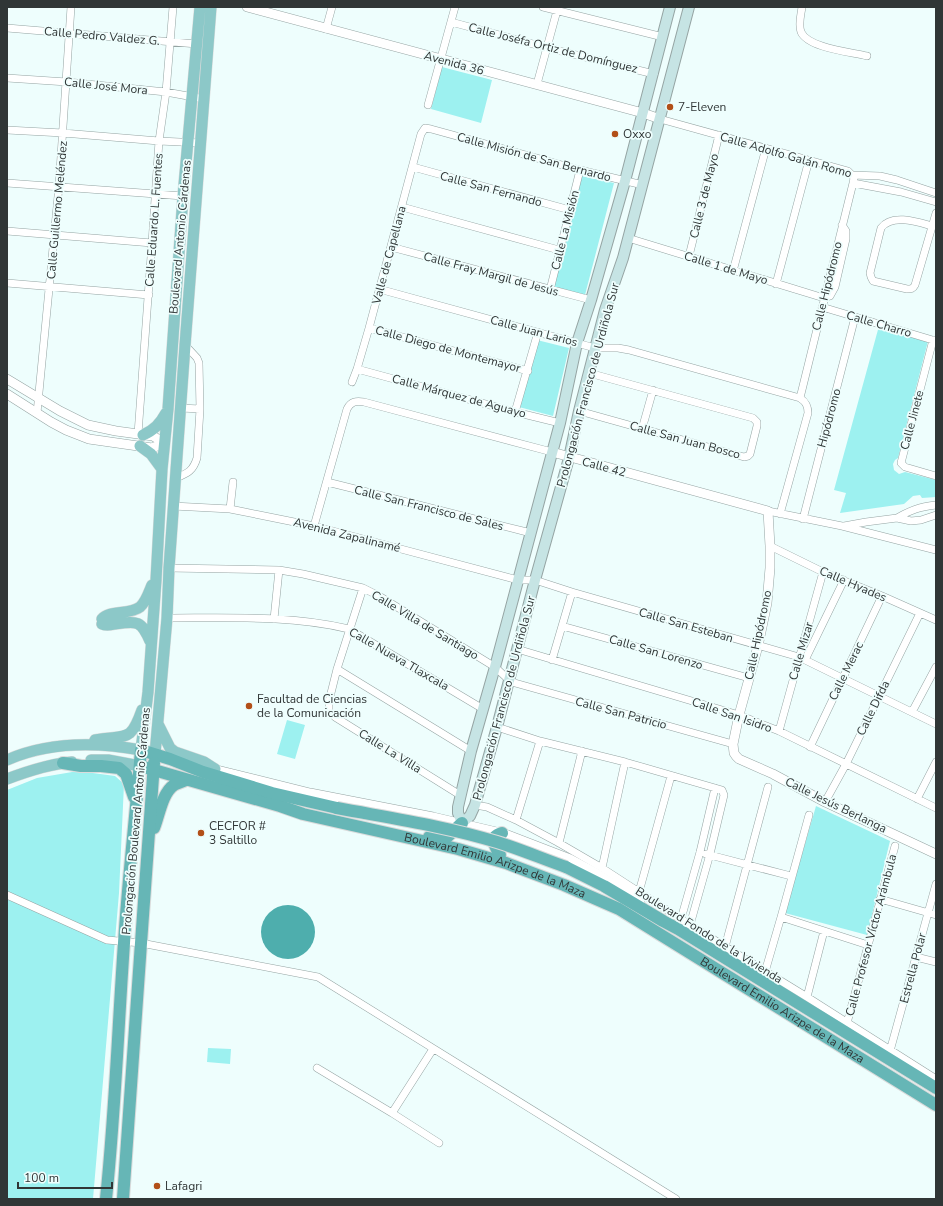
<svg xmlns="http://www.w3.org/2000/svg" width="943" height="1206" viewBox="0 0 943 1206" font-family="'Nunito Sans',sans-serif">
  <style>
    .green { fill: #9df1f0 }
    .water { fill: #4eaead }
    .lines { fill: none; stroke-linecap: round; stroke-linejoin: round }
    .minor-casing { stroke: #95a4a3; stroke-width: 8 }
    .tertiary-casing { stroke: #95a4a3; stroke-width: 10 }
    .secondary-casing { stroke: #95a4a3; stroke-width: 12 }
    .primary-casing { stroke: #dadbdb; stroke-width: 12 }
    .trunk-casing { stroke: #dadbdb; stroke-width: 14 }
    .minor { stroke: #fff; stroke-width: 7 }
    .tertiary { stroke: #fff; stroke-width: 9 }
    .secondary { stroke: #c6e4e4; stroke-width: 10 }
    .primary { stroke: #8cc8c8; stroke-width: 11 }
    .trunk { stroke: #66b6b6; stroke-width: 12 }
    .trunk-bridge-casing { stroke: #dadbdb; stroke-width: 14; stroke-linecap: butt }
    .trunk-bridge { stroke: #66b6b6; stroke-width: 12 }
    .poi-dot { fill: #b24f18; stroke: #eefefd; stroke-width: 1.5 }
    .labels { text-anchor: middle; stroke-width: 3.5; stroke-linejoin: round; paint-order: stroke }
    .street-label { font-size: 12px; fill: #303636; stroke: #eefefd }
    .poi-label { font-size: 12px; fill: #303636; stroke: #eefefd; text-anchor: start }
  </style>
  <rect width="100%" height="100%" fill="#eefefd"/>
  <path class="green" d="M442,67l50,13 -11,43 -50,-14z
    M581,176l33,7 -29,112 -33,-9z
    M879,326l49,15 -30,117 -3,2 -2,4 1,6 5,4 6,-2 31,8v17l-14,1 -2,-3 -7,1 -9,8 -64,9 6,-20 -12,-3z
    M537,340l32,8 -16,68 -34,-9z
    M287,720l18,5 -10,34 -18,-5z
    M78,771l37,5 9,8 -5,109 -26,306h-86v-409l30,-12z
    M816,806l74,35 -23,94 -82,-22z
    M208,1048l23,1 -1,15 -23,-2z"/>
  <path class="water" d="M261 932a27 27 0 1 1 54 0a27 27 0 1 1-54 0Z"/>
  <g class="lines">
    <g class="minor-casing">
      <path id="minor" d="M543,7l120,30
        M802,7c-1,8 -4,17 -1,25 7,16 50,20 66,24
        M451,22l97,26 106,26
        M7,28l190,16
        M326,29l6,-22
        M7,78l60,4 99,10 38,7
        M537,84l21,-77
        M428,105l27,-98
        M660,119l188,52 4,4 28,1 17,4 39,13
        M7,130l56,3 96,8 42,2
        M413,167l157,43
        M7,183l176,13
        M853,183l48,9 35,10
        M402,207l157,43
        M932,226c-14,-4 -40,-13 -51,2l-11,45 1,4 2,4 34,8c4,0 6,0 8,-4l21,-72
        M7,231l145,12
        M628,238l196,60
        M391,247l200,53
        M689,256l30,-121
        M733,271l33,-123
        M7,283l142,12
        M776,284l33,-124
        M379,289l216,59h23l11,2 171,48c6,4 8,8 8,15l-28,101
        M550,290l30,-120
        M824,298l6,-2 5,-9 11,-48v-8l-4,-6
        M822,307l114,34
        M369,328l159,43
        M933,340l-32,123 4,4 31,9
        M357,369l158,43 45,11
        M352,382l5,-13 12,-41 52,-194 4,-6 6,1 149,41 63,15
        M800,398l53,-215 1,-5 -2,-3
        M181,408l19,1
        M579,411l165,46 4,-1 2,-2 7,-28v-4l-4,-4 -164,-45
        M515,412l23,-80
        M37,413l22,-227 12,-179
        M642,429l11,-39
        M138,434l14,-191 7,-102 7,-49 7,-85
        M176,478c12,-5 17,-7 21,-20l3,-49 -1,-46 -2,-5 -12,-13
        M327,482l204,51
        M173,506l57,3 84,17 204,54h17l37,12 227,65 137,67
        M230,509l3,-27
        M768,511l74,15 94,24
        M897,518c14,-8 22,-11 39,-13
        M803,519l52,-202
        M314,526l33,-117c4,-8 9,-8 17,-7l188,50
        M844,526l22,-4 31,-4 14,3 10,-1 15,-5
        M770,546l53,26 59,24 54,24
        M169,568l110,2 24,4 60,14 16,8 116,71 14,13 6,3 218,61
        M363,588l-26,81 -8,32v10l6,6 125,78
        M167,618c61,0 123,-3 182,11l134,80
        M274,619l5,-49
        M562,626l187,52
        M517,649l222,66 40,16 157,77
        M552,660l20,-68
        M805,660l39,-80
        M337,669l134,82
        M912,712l24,-45
        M497,727l43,14 85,21 97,28 2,5 -14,59 -20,71
        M779,731l44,-159
        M810,747l72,-151
        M917,799l19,-37
        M825,802l21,-38 74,-151
        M475,805l12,2 29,13 43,23 43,25 88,57 117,72 129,82
        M516,820l24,-79
        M559,843l23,-92
        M706,854l85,22
        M602,868l23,-106
        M639,892l32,-116
        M7,895l100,45 34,3 177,34 358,222
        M880,899l56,16
        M781,917l87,28
        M681,919l19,-67 15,-64
        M725,947l43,-160
        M916,957l20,5
        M765,972l16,-55 28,-102
        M807,997l17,-66
        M847,1023l48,-177
        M890,1051l46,-167
        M317,1068l75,45 47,30
        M392,1113l41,-64"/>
    </g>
    <g class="tertiary-casing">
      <path id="tertiary" d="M247,7l396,106 17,6
        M7,379l53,32 28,14 28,6 37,5 11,7
        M7,394l44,28 15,8 23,9 63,9 12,-5
        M552,452l216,59 2,35v22l-3,35 -9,43 -19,69 -6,29 1,9 2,3 3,3 34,15 52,28 111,52
        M209,768l101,25 123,24 72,17 65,25 26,14 44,28"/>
    </g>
    <g class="secondary-casing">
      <path id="secondary" d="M670,7l-45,174 -34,119 -14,43 -17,80 -65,244 -24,84 -13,56v6l4,10 8,-7 5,-11 22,-78 38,-147 34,-122 10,-47 26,-101 18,-52 66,-251"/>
    </g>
    <g class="primary-casing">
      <path id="primary" d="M143,435c11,-5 17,-11 23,-22
        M140,446l11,8 11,15
        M102,619c7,-9 28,-4 38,-12 6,-5 9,-15 12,-22
        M102,624c4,2 8,1 13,0 22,-3 26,-4 35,17
        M158,724l12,24 5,4 29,10 11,7
        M95,740c31,-6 35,4 47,-30
        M155,754l12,-136 2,-50 16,-223 26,-338
        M7,760c43,-19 89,-18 134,-10l7,-58 8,-112 6,-111 6,-60 15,-213 17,-189
        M91,760h17l32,6
        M7,779c21,-8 43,-15 65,-17"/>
    </g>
    <g class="trunk-casing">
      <g id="trunk">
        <path d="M63,763l18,3h20l18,2 7,6 8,23"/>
        <path id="s1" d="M140,766l140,40 23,8 155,35 48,14 58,22 55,24 317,196"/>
        <path d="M154,828c5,-12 8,-35 20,-43 4,-2 8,-3 12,-5"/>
        <path d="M429,837h18l15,-14"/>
        <path d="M500,855c-5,-9 -12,-18 2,-22"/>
        <path d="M566,867l38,19 59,35 15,8 258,159"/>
        <path d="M106,1199c9,-85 12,-171 18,-256 4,-65 12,-129 17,-193l29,9 33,13 69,21 65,15"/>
        <path d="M123,1199l18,-256 13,-180"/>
      </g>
    </g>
    <use href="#minor" class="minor"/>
    <use href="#tertiary" class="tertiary"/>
    <use href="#secondary" class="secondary"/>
    <use href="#primary" class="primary"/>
    <use href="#trunk" class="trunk"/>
    <g class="trunk-bridge-casing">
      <path id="trunk-bridge" d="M337,808c53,10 108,18 160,34 23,7 46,17 69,25"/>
    </g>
    <use href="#trunk-bridge" class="trunk-bridge"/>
  </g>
  <g class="poi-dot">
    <circle cx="670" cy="107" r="4"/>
    <circle cx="615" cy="134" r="4"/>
    <circle cx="249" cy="706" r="4"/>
    <circle cx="201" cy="833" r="4"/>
    <circle cx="157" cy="1186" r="4"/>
  </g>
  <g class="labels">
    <g class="street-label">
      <text transform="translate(102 36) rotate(5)" y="4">Calle Pedro Valdez G.</text>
      <text transform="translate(553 48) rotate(14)" y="4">Calle Joséfa Ortiz de Domínguez</text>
      <text transform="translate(454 63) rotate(15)" y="4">Avenida 36</text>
      <text transform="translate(106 86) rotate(6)" y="4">Calle José Mora</text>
      <text transform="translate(786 155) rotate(16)" y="4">Calle Adolfo Galán Romo</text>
      <text transform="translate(534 157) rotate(15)" y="4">Calle Misión de San Bernardo</text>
      <text transform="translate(491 189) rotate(15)" y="4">Calle San Fernando</text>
      <text transform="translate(704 196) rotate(-76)" y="4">Calle 3 de Mayo</text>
      <text transform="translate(57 210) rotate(-85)" y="4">Calle Guillermo Meléndez</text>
      <text transform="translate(154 220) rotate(-86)" y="4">Calle Eduardo L. Fuentes</text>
      <text transform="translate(565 230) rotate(-76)" y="4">Calle La Misión</text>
      <text transform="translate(180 237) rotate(-85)" y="4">Boulevard Antonio Cárdenas</text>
      <text transform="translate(389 255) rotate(-75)" y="4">Valle de Capellana</text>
      <text transform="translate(726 268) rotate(17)" y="4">Calle 1 de Mayo</text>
      <text transform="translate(491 274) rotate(15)" y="4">Calle Fray Margil de Jesús</text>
      <text transform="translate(827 286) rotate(-76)" y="4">Calle Hipódromo</text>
      <text transform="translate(879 324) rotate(16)" y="4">Calle Charro</text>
      <text transform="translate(534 331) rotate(15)" y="4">Calle Juan Larios</text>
      <text transform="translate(448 349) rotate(15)" y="4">Calle Diego de Montemayor</text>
      <text transform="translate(588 385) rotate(-75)" y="4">Prolongación Francisco de Urdiñola Sur</text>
      <text transform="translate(459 396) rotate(15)" y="4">Calle Márquez de Aguayo</text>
      <text transform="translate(829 418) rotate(-75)" y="4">Hipódromo</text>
      <text transform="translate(912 420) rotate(-75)" y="4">Calle Jinete</text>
      <text transform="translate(685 440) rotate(15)" y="4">Calle San Juan Bosco</text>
      <text transform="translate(604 467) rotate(15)" y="4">Calle 42</text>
      <text transform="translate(429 508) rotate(14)" y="4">Calle San Francisco de Sales</text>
      <text transform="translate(347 535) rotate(14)" y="4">Avenida Zapalinamé</text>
      <text transform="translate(853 584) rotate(23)" y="4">Calle Hyades</text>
      <text transform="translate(425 625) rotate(31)" y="4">Calle Villa de Santiago</text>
      <text transform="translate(686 625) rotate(16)" y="4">Calle San Esteban</text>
      <text transform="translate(758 635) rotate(-78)" y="4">Calle Hipódromo</text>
      <text transform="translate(801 651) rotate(-74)" y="4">Calle Mizar</text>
      <text transform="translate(656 652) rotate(16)" y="4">Calle San Lorenzo</text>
      <text transform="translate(399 659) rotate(30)" y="4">Calle Nueva Tlaxcala</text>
      <text transform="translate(846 671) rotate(-64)" y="4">Calle Merac</text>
      <text transform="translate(504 698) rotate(-75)" y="4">Prolongación Francisco de Urdiñola Sur</text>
      <text transform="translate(873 708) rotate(-64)" y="4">Calle Difda</text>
      <text transform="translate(621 713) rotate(15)" y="4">Calle San Patricio</text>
      <text transform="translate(732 715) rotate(19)" y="4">Calle San Isidro</text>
      <text transform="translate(390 751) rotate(32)" y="4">Calle La Villa</text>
      <text transform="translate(836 805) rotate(26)" y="4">Calle Jesús Berlanga</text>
      <text transform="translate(136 821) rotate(-85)" y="4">Prolongación Boulevard Antonio Cárdenas</text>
      <text dy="4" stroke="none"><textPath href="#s1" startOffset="369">Boulevard Emilio Arizpe de la Maza</textPath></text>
      <text transform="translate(709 935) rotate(32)" y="4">Boulevard Fondo de la Vivienda</text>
      <text transform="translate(871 935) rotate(-75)" y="4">Calle Profesor Víctor Arámbula</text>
      <text transform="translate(913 968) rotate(-75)" y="4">Estrella Polar</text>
      <text dy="4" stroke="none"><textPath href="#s1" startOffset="693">Boulevard Emilio Arizpe de la Maza</textPath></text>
    </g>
    <g class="poi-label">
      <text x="678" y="111">7-Eleven</text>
      <text x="623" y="138">Oxxo</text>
      <text x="257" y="703">Facultad de Ciencias<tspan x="257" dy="14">de la Comunicación</tspan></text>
      <text x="209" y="830">CECFOR #<tspan x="209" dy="14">3 Saltillo</tspan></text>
      <text x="165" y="1190">Lafagri</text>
    </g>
  </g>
  <rect width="943" height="1206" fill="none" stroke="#303636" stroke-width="16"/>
  <path d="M18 1182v6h94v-6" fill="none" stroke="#303636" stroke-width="2"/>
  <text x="24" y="1182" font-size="12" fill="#303636" stroke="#eefefd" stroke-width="3" paint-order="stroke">100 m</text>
</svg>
